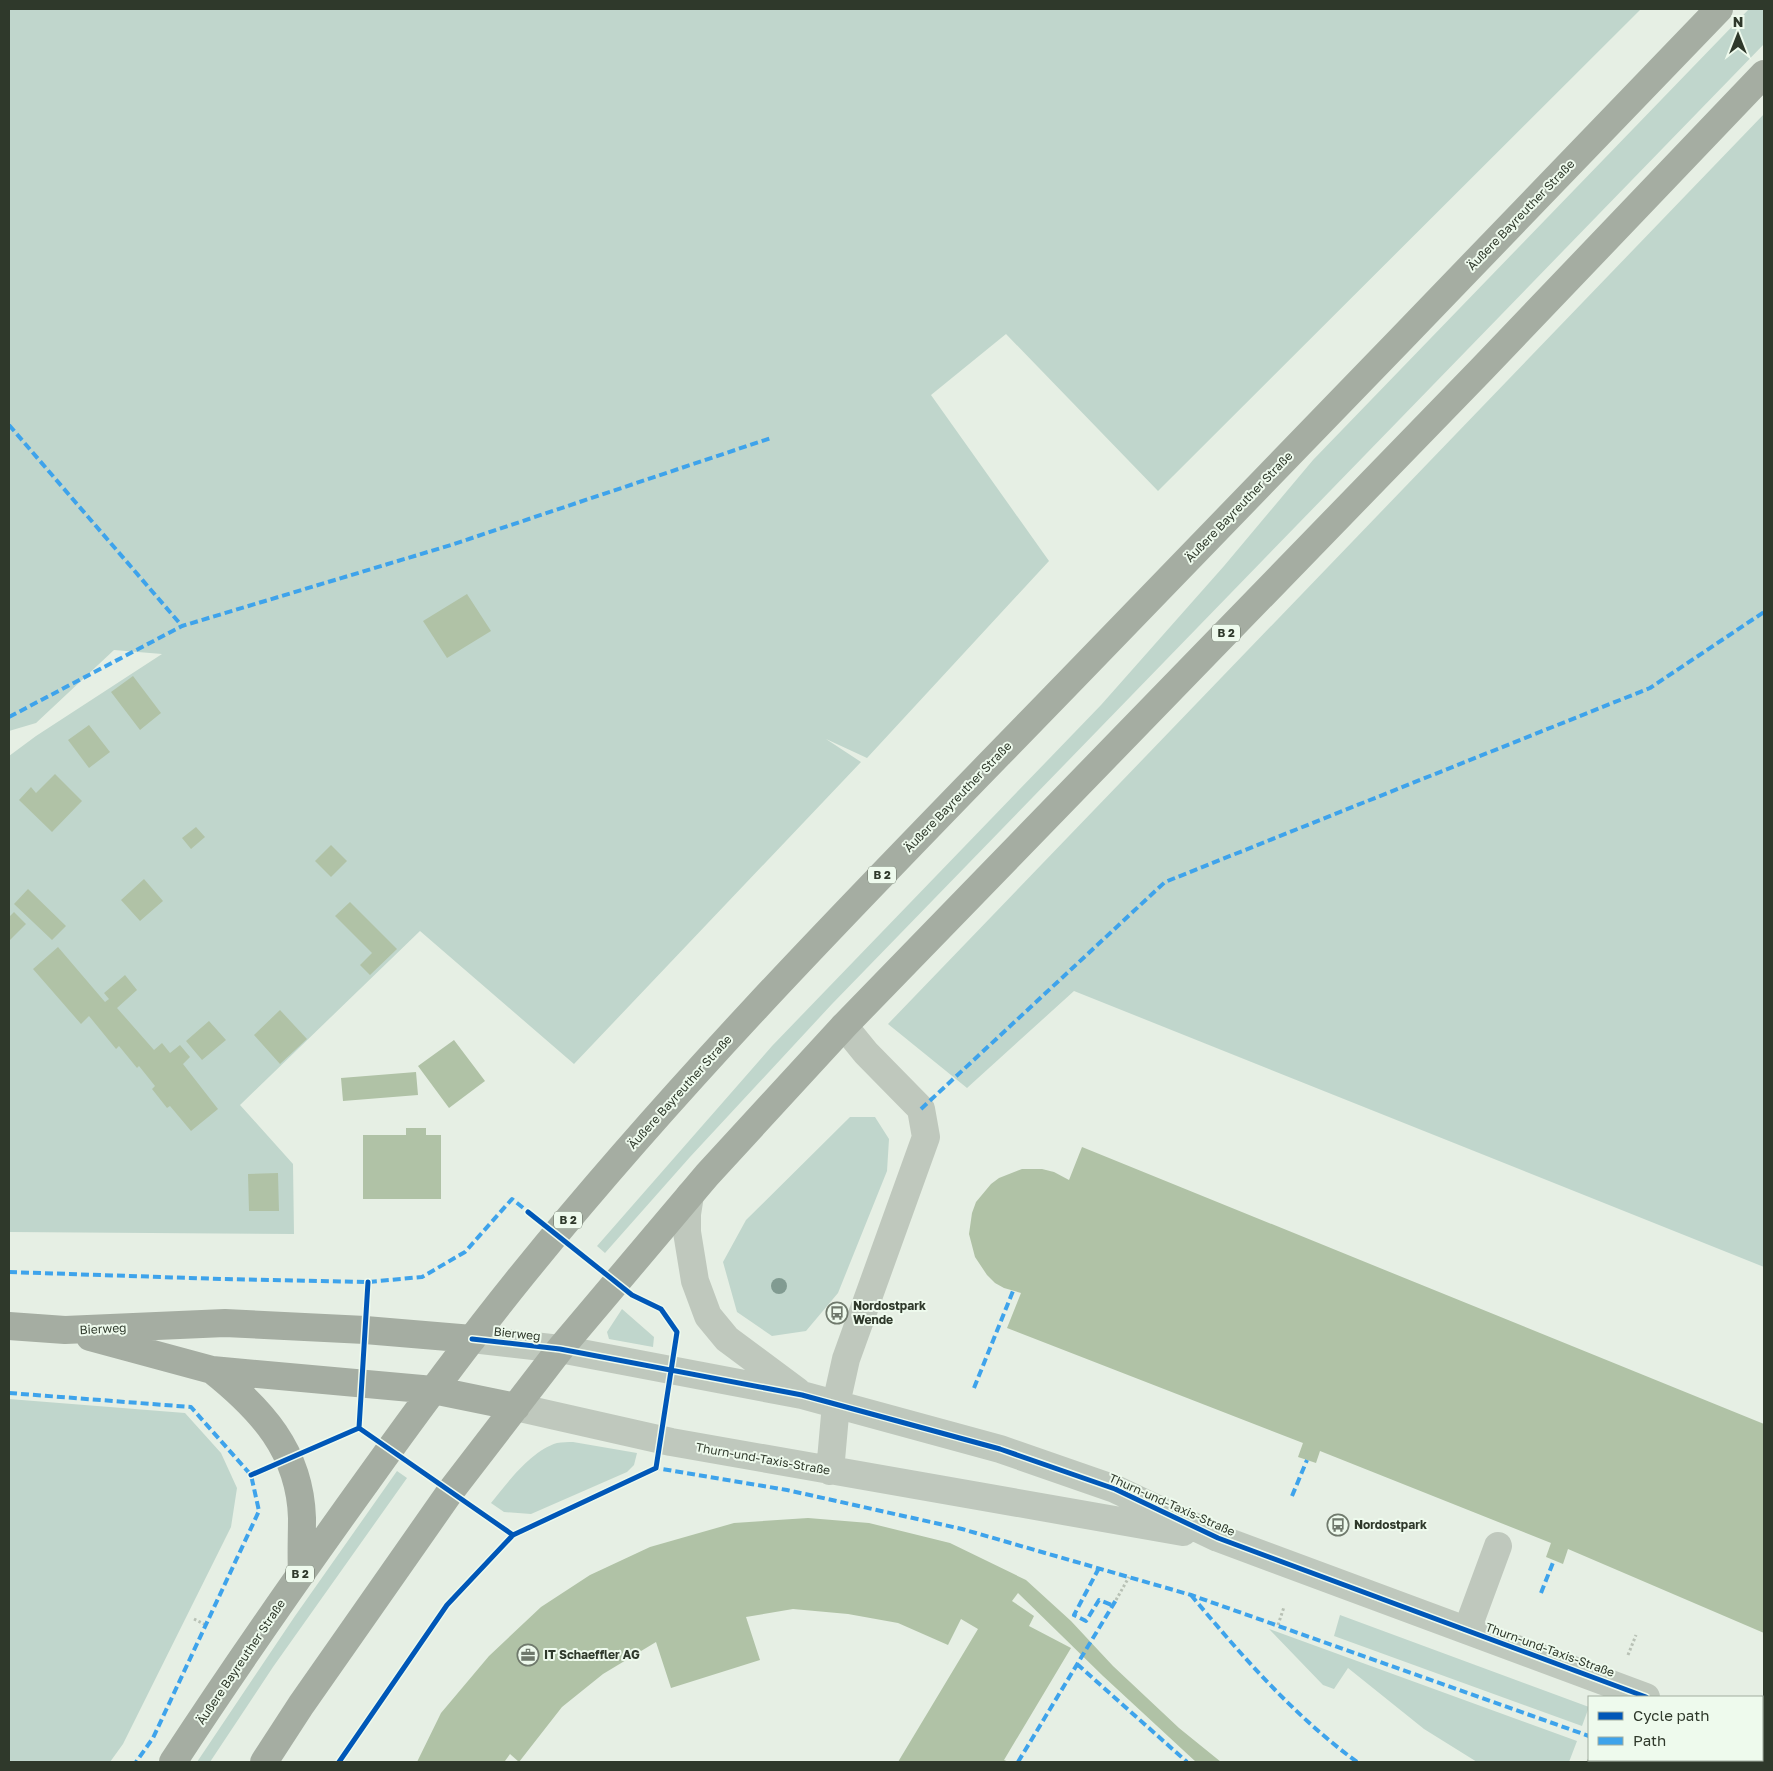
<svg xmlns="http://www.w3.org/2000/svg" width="1773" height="1771" viewBox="0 0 1773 1771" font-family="'Golos Text',sans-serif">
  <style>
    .green { fill: #c0d6cc }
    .building { fill: #b0c2a6 }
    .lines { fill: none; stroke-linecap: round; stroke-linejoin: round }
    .path { stroke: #b8c1b5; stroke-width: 3; stroke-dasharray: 2.5 2.5; stroke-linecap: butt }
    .minor { stroke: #bfc8bd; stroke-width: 28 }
    .major { stroke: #a5ada2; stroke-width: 28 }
    .quiet { stroke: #3ea3eb; stroke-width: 4; stroke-dasharray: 8 4; stroke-linecap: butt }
    .cycleway-casing { stroke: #eefaed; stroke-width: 8 }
    .cycleway { stroke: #0057b8; stroke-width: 5 }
    .tree { fill: #819b91 }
    .labels { text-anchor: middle; stroke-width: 4; stroke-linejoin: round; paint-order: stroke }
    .shield { fill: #eefaed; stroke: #687365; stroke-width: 1 }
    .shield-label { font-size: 11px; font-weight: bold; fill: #2f392b }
    .street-label { font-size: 12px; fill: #2f392b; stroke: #eefaed }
    .poi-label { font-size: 12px; font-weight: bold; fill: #2f392b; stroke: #eefaed; text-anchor: start }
  </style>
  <rect width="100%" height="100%" fill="#e6efe4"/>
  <path class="green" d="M9,9h1632l-483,482 -152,-157 -75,61 118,166 -182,197 -41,-19 35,23 -287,302 -154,-133 -180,174 53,59 1,70 -285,-2v-476l27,-20 126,-82 -48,-4 -78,73 -27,8z
    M1749,9h15v35l-932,960 -142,153 -85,96 -8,-7 175,-200 329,-341 123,-139 89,-106z
    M1764,114v1153l-690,-276 -107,97 -79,-64z
    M850,1117h25l14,22 -2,32 -49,122 -32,38 -34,5 -35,-24 -14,-50 23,-42z
    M622,1309l32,28 -1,10 -44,-8 -2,-7z
    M9,1399l176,14 36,40 16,35 -6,39 -108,217 -13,18h-101z
    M573,1442l64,11 -3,12 -7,7 -96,42 -27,-2 -13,-9c16,-20 41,-53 66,-60 5,-1 11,-1 16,-1z
    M397,1471l10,7 -134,189 -63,95h-13l98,-146z
    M1340,1615l249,92 -7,19 -248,-90z
    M1269,1629l308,112 -8,21h-92l-53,-33 -76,-61 -14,21 -11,-4z"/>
  <path class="building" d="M467,594l24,37 -44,27 -24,-37z
    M133,676l28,37 -21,17 -29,-38z
    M89,725l21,27 -21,16 -21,-28z
    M55,774l27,27 -30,31 -33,-32 12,-13 5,6z
    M196,827l9,10 -14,12 -9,-11z
    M331,845l16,16 -16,16 -16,-16z
    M144,879l19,22 -23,20 -19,-21z
    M28,889l38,37 -14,14 -38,-36z
    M350,902l47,47 -27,26 -10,-10 12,-12 -37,-37z
    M14,912l12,12 -17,17v-24z
    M58,947l47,55 4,-3 -5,-6 21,-18 12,15 -20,18 37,42 8,-7 8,10 10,-8 10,12 -7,7 35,45 -27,22 -21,-25 -3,2 -15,-19 3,-3 -16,-20 -2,2 -18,-22 -3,3 -27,-33 -8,8 -48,-55z
    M280,1010l27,29 -27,25 -26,-29z
    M209,1021l17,19 -24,20 -16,-19z
    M454,1040l31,41 -36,27 -31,-42z
    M416,1072l2,23 -75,6 -2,-23z
    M406,1128h20v7h15v64h-78v-64h43z
    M1082,1147l682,277v209l-196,-84 -5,15 -17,-7 5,-14 -231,-92 -4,12 -18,-6 5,-14 -296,-115 14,-35 -17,-5 -9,-5 -8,-8 -12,-18 -6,-23 3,-21 4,-11 15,-18 8,-6 23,-9h20l12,3 15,8z
    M278,1173l1,38h-30l-1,-37z
    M808,1518l61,5 81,20 76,37 45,41 42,45 66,62 42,34h-25l-93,-86 -85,-83 -6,8 22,15 -5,10 42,22 -67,112 5,2h-111l80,-133 -17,-10 -13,26 -50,-22 -50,-9 -55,-5 -47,8 14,43 -89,28 -15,-46 -53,32 -41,33 -43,55 -9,-8 -5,7 2,1h-90l24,-49 48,-57 52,-49 49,-32 60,-28 84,-24z"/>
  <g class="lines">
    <path class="path" d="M1338,1525l6,-10
      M1116,1600l13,-23
      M194,1619l12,6
      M1278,1625l6,-18
      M1628,1655l8,-20
      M1588,1762l1,-3"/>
    <path class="minor" d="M690,1195l-3,19v18l8,49 13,35 19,23 70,52
      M472,1339l88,10 242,46 198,54 115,40 103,49 428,159
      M516,1407l155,35 512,90
      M830,1471l6,-67 10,-45 80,-222 -5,-28 -55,-56 -22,-27
      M1467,1630l31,-84
      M1762,1743l2,1"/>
    <path class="major" d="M9,1326l56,4 160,-7 140,7 107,9
      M90,1337l122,33 221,20 83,17
      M212,1370c49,39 88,81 90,148 0,18 -1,36 0,54
      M173,1762c62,-95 127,-188 194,-281 50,-70 101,-139 156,-207 170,-210 362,-402 550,-596 216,-222 431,-446 646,-669
      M264,1762l37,-57 149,-213 110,-143 147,-174 137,-149 638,-657 282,-295"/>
    <path class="quiet" d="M9,425l173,201
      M9,717l173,-91 269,-81 320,-107
      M921,1109l244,-227 485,-194 114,-76
      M9,1272l212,7 147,3 54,-5 43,-25 47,-53 19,15
      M974,1388l39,-97
      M9,1393l182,14 60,68 8,36 -106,227 -17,24
      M652,1470l4,-2 131,22 175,39 229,66 398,141
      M1292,1496l15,-36
      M1099,1568l-25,47 12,6 13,-21 13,5
      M1541,1593l13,-33
      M1191,1595c51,61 102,120 166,167
      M1077,1664l110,98
      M1651,1760l7,2
      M1018,1762l98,-162"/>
    <g class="cycleway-casing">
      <path id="cycleway" d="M472,1339l88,10 242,46 198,54 115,40 103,49 428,159
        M359,1428l154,107
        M359,1428l9,-146
        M251,1475l108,-47
        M339,1762l108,-157 66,-70 143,-67 21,-136 -16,-23 -29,-14 -104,-83"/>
    </g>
    <use href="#cycleway" class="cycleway"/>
  </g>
  <circle class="tree" cx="779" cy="1286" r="8"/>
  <defs>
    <g id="bus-ring" transform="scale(1.125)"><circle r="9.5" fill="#eefaed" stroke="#6f796c" stroke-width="1.5"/><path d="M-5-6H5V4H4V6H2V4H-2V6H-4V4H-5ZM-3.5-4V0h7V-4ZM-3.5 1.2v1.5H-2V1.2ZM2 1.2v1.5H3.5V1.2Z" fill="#6f796c"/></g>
    <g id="office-ring" transform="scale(1.125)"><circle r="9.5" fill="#eefaed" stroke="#6f796c" stroke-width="1.5"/><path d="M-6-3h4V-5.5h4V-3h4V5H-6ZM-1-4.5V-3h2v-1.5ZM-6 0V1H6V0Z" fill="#6f796c"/></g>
  </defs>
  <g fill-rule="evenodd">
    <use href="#bus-ring" x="837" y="1313"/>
    <use href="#bus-ring" x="1338" y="1525"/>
    <use href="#office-ring" x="528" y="1655"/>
  </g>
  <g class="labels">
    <g class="shield">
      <rect x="1212" y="624.5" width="28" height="17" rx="4"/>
      <rect x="868" y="866.5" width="28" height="17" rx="4"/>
      <rect x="554" y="1211.5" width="28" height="17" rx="4"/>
      <rect x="286" y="1565.5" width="28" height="17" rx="4"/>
    </g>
    <g class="shield-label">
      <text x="1226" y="637">B 2</text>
      <text x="882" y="879">B 2</text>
      <text x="568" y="1224">B 2</text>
      <text x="300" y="1578">B 2</text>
    </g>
    <g class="street-label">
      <text transform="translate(1521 215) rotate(-46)" y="4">Äußere Bayreuther Straße</text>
      <text transform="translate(1239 507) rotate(-46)" y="4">Äußere Bayreuther Straße</text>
      <text transform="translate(958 797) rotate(-46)" y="4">Äußere Bayreuther Straße</text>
      <text transform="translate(680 1092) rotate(-48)" y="4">Äußere Bayreuther Straße</text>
      <text transform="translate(103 1329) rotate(-3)" y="4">Bierweg</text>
      <text transform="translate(517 1334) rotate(6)" y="4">Bierweg</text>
      <text transform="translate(763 1459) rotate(10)" y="4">Thurn-und-Taxis-Straße</text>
      <text transform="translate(1172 1505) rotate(24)" y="4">Thurn-und-Taxis-Straße</text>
      <text transform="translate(1550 1650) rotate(20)" y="4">Thurn-und-Taxis-Straße</text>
      <text transform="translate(241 1662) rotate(-56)" y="4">Äußere Bayreuther Straße</text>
    </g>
    <g class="poi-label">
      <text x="853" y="1310">Nordostpark<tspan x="853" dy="14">Wende</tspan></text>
      <text x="1354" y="1529">Nordostpark</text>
      <text x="544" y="1659">IT Schaeffler AG</text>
    </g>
  </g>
  <rect width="1773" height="1771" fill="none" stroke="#2f392b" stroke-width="20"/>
  <rect x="1588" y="1696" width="175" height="65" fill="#eefaed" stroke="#a2ad9f"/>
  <rect x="1598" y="1712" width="25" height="8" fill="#0057b8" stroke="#a2ad9f"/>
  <text x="1633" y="1721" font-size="15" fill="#2f392b">Cycle path</text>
  <rect x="1598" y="1737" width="25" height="8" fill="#3ea3eb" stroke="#a2ad9f"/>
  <text x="1633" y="1746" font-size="15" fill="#2f392b">Path</text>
  <g transform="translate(1738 35)" stroke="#eefaed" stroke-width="4" paint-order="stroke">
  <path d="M0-4L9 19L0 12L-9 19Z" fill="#2f392b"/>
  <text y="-8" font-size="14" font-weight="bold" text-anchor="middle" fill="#2f392b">N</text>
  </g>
</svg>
